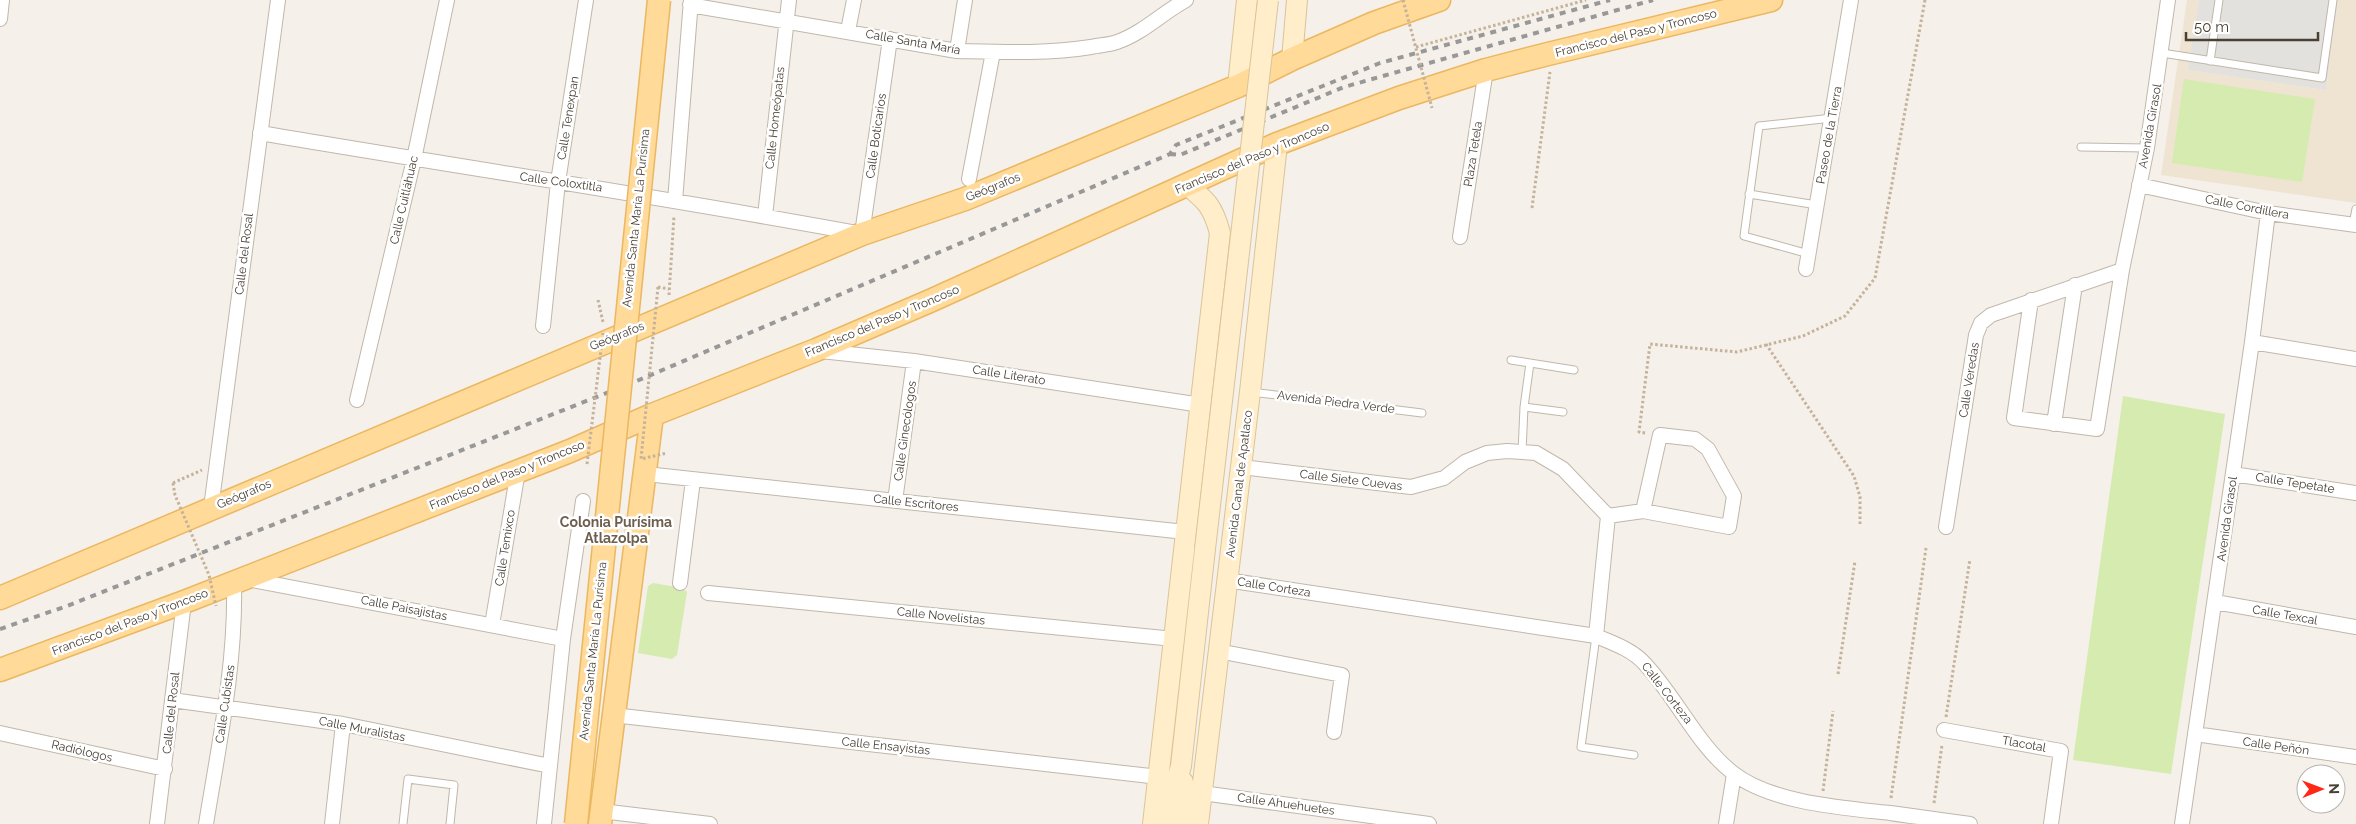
<svg xmlns="http://www.w3.org/2000/svg" width="2356" height="824" viewBox="0 0 2356 824" font-family="Raleway,sans-serif">
  <style>
    .education { fill: #efe4d2 }
    .green { fill: #d5ebaf }
    .parking { fill: #e3e1dd }
    .lines { fill: none; stroke-linecap: round; stroke-linejoin: round }
    .lane-casing { stroke: #c1b7aa; stroke-width: 9 }
    .street-casing { stroke: #c1b7aa; stroke-width: 16 }
    .secondary-casing { stroke: #dbc498; stroke-width: 22 }
    .primary-casing { stroke: #ebb761; stroke-width: 25 }
    .path { stroke: #c4b29b; stroke-width: 3; stroke-dasharray: 2.5 2.5; stroke-linecap: butt }
    .lane { stroke: #fff; stroke-width: 7 }
    .street { stroke: #fff; stroke-width: 14 }
    .secondary { stroke: #ffeec9; stroke-width: 20 }
    .primary { stroke: #ffda98; stroke-width: 22 }
    .rail { stroke: #989898; stroke-width: 4; stroke-dasharray: 6 6; stroke-linecap: butt }
    .secondary-bridge-casing { stroke: #dbc498; stroke-width: 22; stroke-linecap: butt }
    .primary-bridge-casing { stroke: #ebb761; stroke-width: 25; stroke-linecap: butt }
    .path-bridge { stroke: #c4b29b; stroke-width: 3; stroke-dasharray: 2.5 2.5; stroke-linecap: butt }
    .secondary-bridge { stroke: #ffeec9; stroke-width: 20 }
    .primary-bridge { stroke: #ffda98; stroke-width: 22 }
    .labels { text-anchor: middle; stroke-width: 5; stroke-linejoin: round; paint-order: stroke }
    .street-label { font-size: 12px; fill: #494036; stroke: #fff }
    .neighbourhood-label { font-size: 14px; font-weight: bold; fill: #6d5e4d; stroke: #fff }
  </style>
  <rect width="100%" height="100%" fill="#f5f0e9"/>
  <path class="education" d="M2187,0h12l-10,70 137,20 12,-90h18v203l-195,-28z"/>
  <path class="green" d="M2184,79l131,20 -13,83 -130,-19z
    M2123,396l102,18 -54,360 -98,-14z
    M653,583l29,5 5,4 -10,63 -5,4 -34,-6 10,-67z"/>
  <path class="parking" d="M2199,0h139l-12,90 -138,-20z"/>
  <g class="lines">
    <g class="lane-casing">
      <path id="lane" d="M2162,53l160,25 11,-78
        M2210,61l9,-61
        M2081,147l66,1
        M1749,194l68,11
        M2353,224l3,-15
        M1809,254l-65,-18 15,-110 73,-8
        M1511,360l63,10
        M1251,392l171,21
        M1524,407l39,5
        M1522,452l2,-45 6,-44
        M1596,636l-15,111 53,8
        M403,824l5,-45 46,6 -4,39"/>
    </g>
    <g class="street-casing">
      <path id="street" d="M690,5l267,46c44,1 90,3 134,-4 8,-2 18,-2 26,-5 26,-9 45,-29 69,-42
        M0,19l2,-19
        M848,31l6,-31
        M957,51l8,-51
        M260,133c201,34 402,64 602,101l28,-195
        M969,179l24,-127
        M2139,185l129,28 88,12
        M675,201l16,-201
        M765,216l24,-216
        M1460,237l26,-167
        M1806,269l45,-269
        M2031,300l-17,118 83,11 25,-159 25,-122 21,-148
        M543,326l15,-144 28,-182
        M2252,342l104,17
        M821,351l93,10 287,44
        M357,400l57,-241 33,-159
        M2054,424l21,-139
        M1241,467l170,20 33,-9 21,-16 22,-9 20,-2 29,2 27,16 45,47 -12,120
        M646,474l539,58
        M2233,474l123,19
        M895,501l19,-140
        M211,508l67,-508
        M1608,516l35,-5 86,16 5,-31 -26,-47 -13,-10 -35,-4 -17,76
        M1946,527l30,-192 5,-12 10,-8 131,-45
        M247,579l316,60
        M1226,580l370,56c17,7 37,14 49,28 31,33 53,82 88,109 38,30 111,35 157,40 27,4 53,7 80,11
        M680,583l13,-103
        M708,593l466,46
        M2215,602l141,25
        M492,625l26,-154
        M1218,651l124,24 -8,57
        M172,700l171,24 207,42
        M613,715l546,62
        M1944,730l117,21 -10,73
        M0,733l165,36
        M2195,734l161,23
        M1202,793l227,31
        M601,811l109,13
        M157,824l27,-222
        M206,824c13,-80 30,-160 28,-241
        M332,824l11,-100
        M544,824l19,-185 20,-138
        M1726,824l8,-50
        M2182,824l70,-482 16,-129"/>
    </g>
    <g class="secondary-casing">
      <path id="secondary" d="M1292,59l5,-59
        M1238,86l9,-86
        M1183,782l2,21 -2,21
        M1153,824l67,-591c-7,-26 -13,-32 -33,-48
        M1168,824l3,-21 10,-37 24,-217
        M1198,824l52,-432 27,-248"/>
    </g>
    <g class="primary-casing">
      <path id="primary" d="M0,598l862,-364 103,-35 273,-113 54,-27 82,-36 65,-23
        M0,670l184,-68 386,-151 82,-36 164,-65 114,-49 347,-157 122,-46 87,-28 62,-16 223,-54
        M600,824l52,-409"/>
    </g>
    <path class="path" d="M1416,47l170,-47
      M1532,208l18,-136
      M658,287l11,2
      M669,295l5,-79
      M598,300l5,22
      M1766,344l88,132 6,21v28
      M1645,433l-6,-1 11,-88 87,8 66,-16 42,-20 30,-38 50,-278
      M173,483l29,-13
      M1838,674l17,-113
      M1946,717l24,-158
      M1823,791l10,-80
      M1891,798l35,-250
      M1934,803l8,-58"/>
    <use href="#lane" class="lane"/>
    <use href="#street" class="street"/>
    <use href="#secondary" class="secondary"/>
    <use href="#primary" class="primary"/>
    <path class="rail" d="M1170,154l10,1 164,-68 309,-87
      M0,629l67,-23 565,-223 538,-229 6,-9 204,-82 230,-63"/>
    <g class="secondary-bridge-casing">
      <path id="secondary-bridge" d="M1205,549l63,-549"/>
    </g>
    <g class="primary-bridge-casing">
      <path id="primary-bridge" d="M576,824l83,-824"/>
    </g>
    <path class="path-bridge" d="M1403,0l29,108
      M658,287l-17,172 26,-6
      M587,464l16,-131
      M173,483l2,12 34,80 7,31"/>
    <use href="#secondary-bridge" class="secondary-bridge"/>
    <use href="#primary-bridge" class="primary-bridge"/>
  </g>
  <g class="labels">
    <g class="street-label">
      <text transform="translate(1636 33) rotate(-14)" y="4">Francisco del Paso y Troncoso</text>
      <text transform="translate(913 42) rotate(10)" y="4">Calle Santa María</text>
      <text transform="translate(568 118) rotate(-81)" y="4">Calle Tenexpan</text>
      <text transform="translate(775 118) rotate(-84)" y="4">Calle Homeópatas</text>
      <text transform="translate(2150 126) rotate(-80)" y="4">Avenida Girasol</text>
      <text transform="translate(1829 135) rotate(-80)" y="4">Paseo de la Tierra</text>
      <text transform="translate(876 136) rotate(-82)" y="4">Calle Boticarios</text>
      <text transform="translate(1473 154) rotate(-81)" y="4">Plaza Tetela</text>
      <text transform="translate(1252 158) rotate(-23)" y="4">Francisco del Paso y Troncoso</text>
      <text transform="translate(561 182) rotate(8)" y="4">Calle Coloxtitla</text>
      <text transform="translate(993 187) rotate(-22)" y="4">Geógrafos</text>
      <text transform="translate(404 200) rotate(-77)" y="4">Calle Cuitláhuac</text>
      <text transform="translate(2247 207) rotate(11)" y="4">Calle Cordillera</text>
      <text transform="translate(636 218) rotate(-84)" y="4">Avenida Santa María La Purísima</text>
      <text transform="translate(244 254) rotate(-83)" y="4">Calle del Rosal</text>
      <text transform="translate(882 321) rotate(-23)" y="4">Francisco del Paso y Troncoso</text>
      <text transform="translate(617 336) rotate(-22)" y="4">Geógrafos</text>
      <text transform="translate(1009 375) rotate(9)" y="4">Calle Literato</text>
      <text transform="translate(1969 380) rotate(-81)" y="4">Calle Veredas</text>
      <text transform="translate(1336 402) rotate(7)" y="4">Avenida Piedra Verde</text>
      <text transform="translate(905 431) rotate(-82)" y="4">Calle Ginecólogos</text>
      <text transform="translate(507 475) rotate(-22)" y="4">Francisco del Paso y Troncoso</text>
      <text transform="translate(1351 480) rotate(7)" y="4">Calle Siete Cuevas</text>
      <text transform="translate(2295 483) rotate(9)" y="4">Calle Tepetate</text>
      <text transform="translate(1239 484) rotate(-83)" y="4">Avenida Canal de Apatlaco</text>
      <text transform="translate(244 494) rotate(-23)" y="4">Geógrafos</text>
      <text transform="translate(916 503) rotate(6)" y="4">Calle Escritores</text>
      <text transform="translate(2227 519) rotate(-82)" y="4">Avenida Girasol</text>
      <text transform="translate(505 548) rotate(-81)" y="4">Calle Temixco</text>
      <text transform="translate(1274 587) rotate(9)" y="4">Calle Corteza</text>
      <text transform="translate(404 608) rotate(11)" y="4">Calle Paisajistas</text>
      <text transform="translate(2285 615) rotate(10)" y="4">Calle Texcal</text>
      <text transform="translate(941 616) rotate(6)" y="4">Calle Novelistas</text>
      <text transform="translate(130 622) rotate(-21)" y="4">Francisco del Paso y Troncoso</text>
      <text transform="translate(593 651) rotate(-84)" y="4">Avenida Santa María La Purísima</text>
      <text transform="translate(1667 693) rotate(52)" y="4">Calle Corteza</text>
      <text transform="translate(225 704) rotate(-82)" y="4">Calle Cubistas</text>
      <text transform="translate(171 713) rotate(-84)" y="4">Calle del Rosal</text>
      <text transform="translate(362 729) rotate(11)" y="4">Calle Muralistas</text>
      <text transform="translate(2024 744) rotate(10)" y="4">Tlacotal</text>
      <text transform="translate(886 746) rotate(6)" y="4">Calle Ensayistas</text>
      <text transform="translate(2276 746) rotate(8)" y="4">Calle Peñón</text>
      <text transform="translate(82 751) rotate(13)" y="4">Radiólogos</text>
      <text transform="translate(1286 804) rotate(8)" y="4">Calle Ahuehuetes</text>
    </g>
    <g class="neighbourhood-label">
      <text x="616" y="527">Colonia Purísima<tspan x="616" dy="16">Atlazolpa</tspan></text>
    </g>
  </g>
  <g transform="translate(2321 789) rotate(89)"><circle r="24" fill="#ffffff" stroke="#b6b3af"/>
  <path d="M0-4L9 19L0 12L-9 19Z" fill="#ff2716"/>
  <text y="-8" font-size="14" font-weight="bold" text-anchor="middle" fill="#494036">N</text>
  </g>
  <path d="M2186 32v8h132v-8" fill="none" stroke="#494036" stroke-width="2.5"/>
  <text x="2194" y="32" font-size="15" fill="#494036" stroke="#ffffff" stroke-width="4" paint-order="stroke">50 m</text>
</svg>
